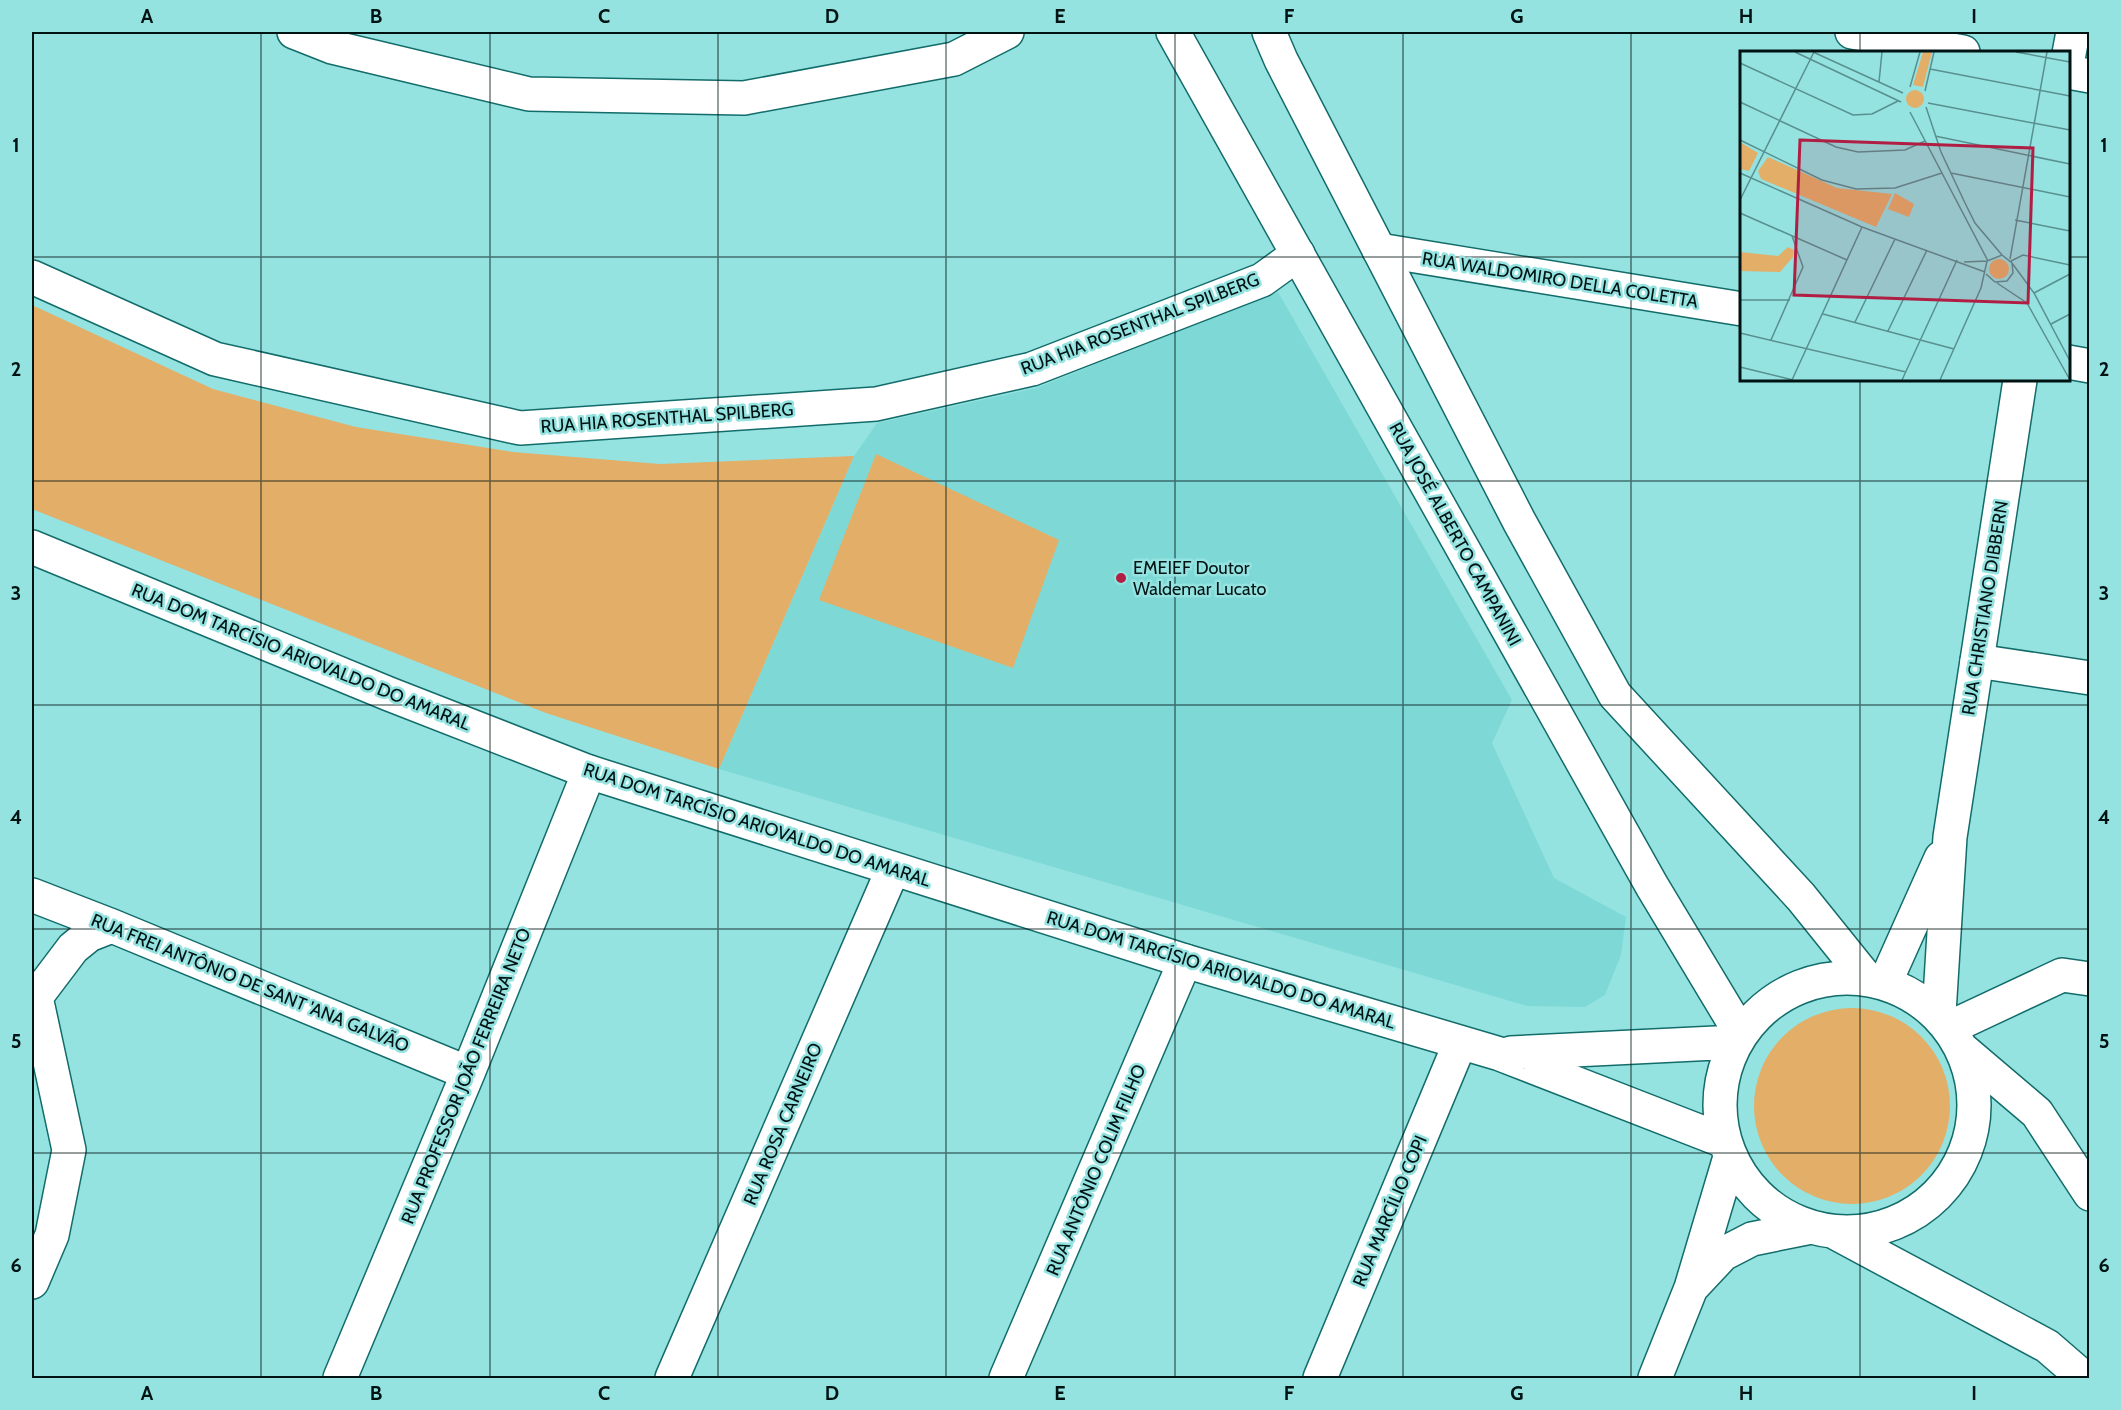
<svg xmlns="http://www.w3.org/2000/svg" width="2121" height="1410" viewBox="0 0 2121 1410" font-family="Cabin,sans-serif">
  <style>
    .built { fill: #7ed9d6 }
    .green { fill: #e3ae68 }
    .lines { fill: none; stroke-linecap: round; stroke-linejoin: round }
    .minor-casing { stroke: #126c6a; stroke-width: 36 }
    .tertiary-casing { stroke: #126c6a; stroke-width: 36 }
    .minor { stroke: #fff; stroke-width: 33 }
    .tertiary { stroke: #fff; stroke-width: 33 }
    .grid { fill: none; stroke: #001313; stroke-width: 1.5; stroke-opacity: 0.55 }
    .poi-dot { fill: #b11e44; stroke: #94e3e1; stroke-width: 2 }
    .labels { text-anchor: middle; stroke-width: 5; stroke-linejoin: round; paint-order: stroke }
    .street-label { font-size: 18px; fill: #001313; stroke: #94e3e1 }
    .poi-label { font-size: 18px; fill: #001313; stroke: #94e3e1; text-anchor: start }
    .inset-road { fill: none; stroke: #59908f; stroke-width: 1.5 }
    .view { fill: #b11e44; fill-opacity: 0.15; stroke: #b11e44; stroke-width: 3 }
    .inset-edge { fill: none; stroke: #001313; stroke-width: 3 }
    .neatline { fill: none; stroke: #001313; stroke-width: 2 }
    .grid-label { font-size: 20px; text-anchor: middle; font-weight: bold; fill: #001313 }
  </style>
  <rect width="100%" height="100%" fill="#94e3e1"/>
  <path class="built" d="M1278,292l234,408 -20,43 62,135 72,39 -5,38 -16,40 -20,12 -58,-1 -808,-237 135,-313 23,-33 159,-35z"/>
  <path class="green" d="M32,305l181,84 143,38 157,25 147,12 194,-8 -135,313 -173,-56 -514,-204z
    M876,454l183,86 -46,128 -194,-68z
    M1754 1106a98 98 0 1 1 196 0a98 98 0 1 1-196 0Z"/>
  <g class="lines">
    <g class="minor-casing">
      <path id="minor" d="M294,32l38,15 197,47 215,4 210,-39 53,-27
        M1852,32l111,20
        M2068,72l22,4
        M1379,250l363,59
        M32,277l183,82 305,69 356,-24 156,-35 230,-89 36,-26
        M2068,362l22,4
        M1977,661l113,17
        M32,895l80,31 356,147
        M32,988l4,9 33,153 -17,85 -20,47
        M36,997l37,-49 16,-13 23,-9
        M1949,1028l113,-53 28,4
        M340,1378l128,-305 121,-301
        M672,1378l221,-509
        M1006,1378l179,-417
        M1320,1378l140,-335"/>
    </g>
    <g class="tertiary-casing">
      <path id="tertiary" d="M1173,32l479,854 89,148
        M1269,32l12,28 238,461 96,174 186,202 66,82
        M2068,59l5,-27
        M32,547l357,147 200,78 596,189 315,93 224,87
        M1720 1105a127 127 0 1 1 254 0a127 127 0 1 1-254 0Z
        M1885,983l56,-125
        M1939,1013l11,-176 70,-457
        M1963,1050l74,63 53,81
        M1511,1053l225,-11
        M1834,1232l213,114 37,32
        M1694,1285l29,-31 29,-15 59,-12
        M1655,1378l36,-90 39,-131"/>
    </g>
    <use href="#minor" class="minor"/>
    <use href="#tertiary" class="tertiary"/>
  </g>
  <path class="grid" d="M261,32v1346M490,32v1346M718,32v1346M946,32v1346M1175,32v1346M1403,32v1346M1631,32v1346M1860,32v20M32,257h1710M2068,257h22M1860,380v998M32,481h2058M32,705h2058M32,929h2058M32,1153h2058"/>
  <circle class="poi-dot" cx="1121" cy="578" r="6"/>
  <g class="labels">
    <g class="street-label">
      <text transform="translate(1560 280) rotate(9)" y="6">RUA WALDOMIRO DELLA COLETTA</text>
      <text transform="translate(1140 324) rotate(-21)" y="6">RUA HIA ROSENTHAL SPILBERG</text>
      <text transform="translate(667 418) rotate(-4)" y="6">RUA HIA ROSENTHAL SPILBERG</text>
      <text transform="translate(1455 534) rotate(61)" y="6">RUA JOSÉ ALBERTO CAMPANINI</text>
      <text transform="translate(1985 608) rotate(-81)" y="6">RUA CHRISTIANO DIBBERN</text>
      <text transform="translate(301 657) rotate(22)" y="6">RUA DOM TARCÍSIO ARIOVALDO DO AMARAL</text>
      <text transform="translate(757 825) rotate(18)" y="6">RUA DOM TARCÍSIO ARIOVALDO DO AMARAL</text>
      <text transform="translate(1221 970) rotate(17)" y="6">RUA DOM TARCÍSIO ARIOVALDO DO AMARAL</text>
      <text transform="translate(250 983) rotate(22)" y="6">RUA FREI ANTÔNIO DE SANT 'ANA GALVÃO</text>
      <text transform="translate(466 1076) rotate(-68)" y="6">RUA PROFESSOR JOÃO FERREIRA NETO</text>
      <text transform="translate(783 1124) rotate(-67)" y="6">RUA ROSA CARNEIRO</text>
      <text transform="translate(1096 1170) rotate(-67)" y="6">RUA ANTÔNIO COLIM FILHO</text>
      <text transform="translate(1390 1211) rotate(-67)" y="6">RUA MARCÍLIO COPI</text>
    </g>
    <g class="poi-label">
      <text x="1133" y="574">EMEIEF Doutor<tspan x="1133" dy="21">Waldemar Lucato</tspan></text>
    </g>
  </g>
  <g transform="translate(1740 51)">
    <rect width="330" height="330" fill="#94e3e1"/>
    <path d="M183,1h9l-9,35 -10,-2zM166 48a9 9 0 1 1 18 0a9 9 0 1 1-18 0ZM0,91l18,11 -9,18 -9,-2zM28,106l69,31 55,6 -16,33 -115,-48 -3,-8zM155,142l19,11 -5,13 -21,-8zM48,196l6,3 -1,7 -13,15 -40,-1v-19l38,4zM249 218a10 10 0 1 1 20 0a10 10 0 1 1-20 0Z" fill="#e3ae68"/>
    <path class="inset-road" d="M55,1l106,50M73,1l90,41M276,1l54,10M0,12l113,52 19,-1 26,-13M190,18l140,27M139,31l3,-30M170,36l10,-35M185,40l9,-39M0,51l96,45 22,5 47,-2 20,-9M188,52l142,27M186,56l15,45 24,51 10,20 27,32M170,61l78,149M195,85l135,28M0,89l82,40 34,9 39,-1 47,-15M0,122l122,54 123,45M211,122l119,24M0,149l74,-148M0,162l107,47M275,169l55,11M270,208l37,-207M271,210l12,-6 47,10M224,211l23,-1M272,212l22,30 36,68M257,232l30,20 43,77M294,242l36,-19M0,249h50M83,263l131,35M115,271l40,-83M311,273l19,-10M148,280l39,-81M0,282l166,39M31,289l32,-73 -11,-31M0,316l53,13M52,329l70,-153M162,329l55,-120M200,329l41,-92 6,-27 15,-6 10,8 1,10 -6,8 -12,1 -9,-8"/>
    <path class="view" d="M60,89l233,8 -5,155 -234,-8z"/>
    <rect width="330" height="330" class="inset-edge"/>
  </g>
  <rect width="2121" height="1410" fill="none" stroke="#94e3e1" stroke-width="66"/>
  <rect x="33" y="33" width="2055" height="1344" class="neatline"/>
  <g class="grid-label">
    <text x="147" y="23">A</text>
    <text x="376" y="23">B</text>
    <text x="604" y="23">C</text>
    <text x="832" y="23">D</text>
    <text x="1060" y="23">E</text>
    <text x="1289" y="23">F</text>
    <text x="1517" y="23">G</text>
    <text x="1746" y="23">H</text>
    <text x="1974" y="23">I</text>
    <text x="16" y="152">1</text>
    <text x="2104" y="152">1</text>
    <text x="16" y="376">2</text>
    <text x="2104" y="376">2</text>
    <text x="16" y="600">3</text>
    <text x="2104" y="600">3</text>
    <text x="16" y="824">4</text>
    <text x="2104" y="824">4</text>
    <text x="16" y="1048">5</text>
    <text x="2104" y="1048">5</text>
    <text x="16" y="1272">6</text>
    <text x="2104" y="1272">6</text>
    <text x="147" y="1400">A</text>
    <text x="376" y="1400">B</text>
    <text x="604" y="1400">C</text>
    <text x="832" y="1400">D</text>
    <text x="1060" y="1400">E</text>
    <text x="1289" y="1400">F</text>
    <text x="1517" y="1400">G</text>
    <text x="1746" y="1400">H</text>
    <text x="1974" y="1400">I</text>
  </g>
</svg>
